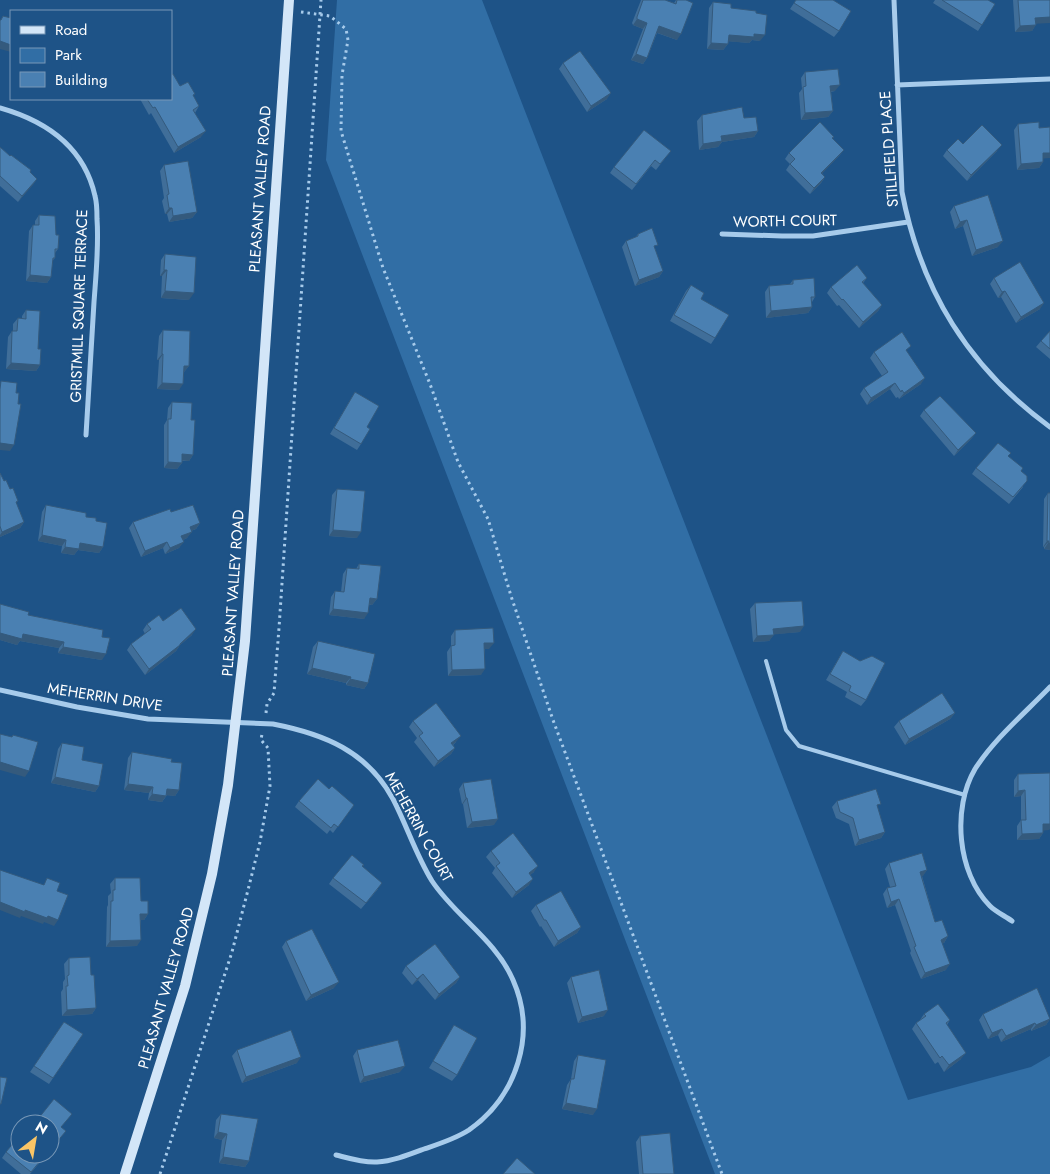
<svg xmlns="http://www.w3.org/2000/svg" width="1050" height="1174" viewBox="0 0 1050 1174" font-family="Jost,sans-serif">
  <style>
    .green { fill: #316ea5 }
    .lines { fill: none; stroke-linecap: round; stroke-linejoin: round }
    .path { stroke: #a7cbeb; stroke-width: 3; stroke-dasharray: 2.5 4; stroke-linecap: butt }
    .lane { stroke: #a7cbeb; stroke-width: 4 }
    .street { stroke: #a7cbeb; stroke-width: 5 }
    .secondary { stroke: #d3e6f8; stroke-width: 10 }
    .wall { fill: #406e99 }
    .shaded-wall { fill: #345a7d }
    .building { fill: #4a80b2; stroke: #345a7d }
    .labels { text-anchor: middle; stroke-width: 4; stroke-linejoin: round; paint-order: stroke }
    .street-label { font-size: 15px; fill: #fff; stroke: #1e5387 }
  </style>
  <rect width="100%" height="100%" fill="#1e5387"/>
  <path class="green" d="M337,0h145l426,1100 123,-33 19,-11v118h-335l-389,-1014z"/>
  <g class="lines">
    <path class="path" d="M301,12l29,4 16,13 2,11 -6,35 -1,56 42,137 47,116 28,78 30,57 23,77 42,124 169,454
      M266,713l1,-9 7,-11 5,-65 42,-628
      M160,1174l72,-222 17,-66 11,-44 10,-56 -2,-38 -7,-8 1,-6"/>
    <path class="lane" d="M766,661l20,69 13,16 166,49"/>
    <path class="street" d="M894,0l8,192c19,99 67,176 148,235
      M897,85l153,-6
      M0,108c46,13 84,39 95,88 2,7 2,15 2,23 2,27 -1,55 -3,83 -3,44 -5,89 -8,133
      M722,234l60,2h31l95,-14
      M0,690l77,17 71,12 125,5c51,10 94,27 120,75 14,27 23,56 39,82 23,35 64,59 81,99 24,54 4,116 -44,150 -14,9 -30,14 -45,19 -16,6 -31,12 -47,13 -13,1 -29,-4 -41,-7
      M1012,921c-7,-5 -16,-9 -22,-15 -33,-33 -38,-98 -15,-137 20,-31 50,-56 75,-82"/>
    <path class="secondary" d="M125,1174l60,-188 27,-112 16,-89 17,-144 44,-641"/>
  </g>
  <path class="wall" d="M641,0h24l9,3 2,-3h10l-9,40 -20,-7 -10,25 -4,6 -12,-4 12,-31 -10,-4 -1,-2z
    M796,0h37l6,31 -5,6 -44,-28z
    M935,0h53l7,4 -17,27 -45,-28z
    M1013,0h37l-18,31 -17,1z
    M713,2l18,6 29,33 -8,-1 -3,3 -21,-2v3l-5,6 -16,-1 2,-41z
    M563,63l44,36 -20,13 -28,-43z
    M805,72l30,19 -4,1 2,19 -5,6 -27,3 -2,-27 3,-4 -1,-11z
    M180,86l13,10 6,10 -4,7 6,24 -27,16 -23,-40 -2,2 -9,-16h31z
    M702,115l42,3 14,13 -4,6 -32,5 -4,5 -19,3 -2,-29z
    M1018,124l25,35v3l-4,6 -22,2 -3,-40z
    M832,139l12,11 -5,6 -17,17 3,4 -4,6 -11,11 -24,-24 4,-6 -5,-5 4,-6z
    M0,147l37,32 -19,23 -18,-16z
    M947,150l50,1 -30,30 -24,-25z
    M666,157l-10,13 -5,-4 -19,24 -22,-17 4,-6z
    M164,165l33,47 -5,6 -23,4 -2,-8h-2l-3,-13 2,-3 -4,-27z
    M954,206l44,41 -26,9 -9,-30 -8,3 -5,-17z
    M39,215l17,20 2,14 -3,4v5l-3,3 -1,16 -4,6 -21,-2 3,-50 4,-6h2v-4z
    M638,234l17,15 8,22 -4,6 -24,9 -13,-39 4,-6 9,-3z
    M165,254l24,46 -28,-2 1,-22h-2l1,-16z
    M867,278l-4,5 19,22 -4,6 -19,17 -20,-23 -2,1 -10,-13 4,-6z
    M994,278l46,31 -24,14 -15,-26 -3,1 -8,-14z
    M793,280l22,17 -3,5v5l-4,6 -42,5 -1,-26 4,-6 21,-2z
    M691,285l10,14 14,39 -4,6 -41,-23 16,-30z
    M26,310l12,39 2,16 -4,6 -30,-2 2,-32 4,-6h1v-7l5,-6h4v-2z
    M163,330l26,36 -5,6 -5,18 -22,-1 2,-29h-2l2,-24z
    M1050,331v28l-14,-12 5,-6z
    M874,352h33l14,32 -22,15 -1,-2 -2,1 -6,-9 -23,16 -7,-11 4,-6 18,-12 -12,-18z
    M355,392l12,35 -6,17 -4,6 -27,-16z
    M172,402l19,18 2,35 -4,6h-7v2l-5,6 -13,-1v-43l3,-5 1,-12z
    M924,410l52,23 -5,6 -17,17 -34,-40z
    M1008,456l13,15 2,16 -14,17 -37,-30 4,-6z
    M0,473l4,8 12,22 8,19 -4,6 -20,9z
    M337,489l20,49 -28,-2 3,-41z
    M1048,493h2v57l-6,-1v-2h-1l1,-48z
    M46,505l40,12 10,4 7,26 -4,6 -21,-3 -4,5 -13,-2 1,-7 -24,-5 4,-29z
    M171,512l29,11 -4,6 -5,2 -4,7 -4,2 -4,8 -14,6 -2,-6 -22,9 -12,-29 4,-6z
    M359,564l18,35 -5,6h-3l-5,14 -35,-4 2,-18 4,-6 6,1 2,-18 4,-6 9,1z
    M755,603l45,29 -26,2 -5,7 -16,1 -3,-33z
    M0,604l28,11 74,22v23l-44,-7 1,-5 -39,-7 -3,4 -17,-5z
    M163,621l29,14 -12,10 -4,6 -31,24 -18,-25 4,-6 14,-10 -2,-4 4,-6z
    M455,630l34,19h-4l-4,26 -33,1 -1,-24 4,-6v-10z
    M318,641l50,42 -4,6 -18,-4v-2l-39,-9 6,-27z
    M843,651l23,49 -5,6 -16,-9 2,-5 -21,-12z
    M955,713l-5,6 -45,26 -11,-18 5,-6z
    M413,721l43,21 -3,3 2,3 -4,6 -17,13 -20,-25 3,-4 -8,-11z
    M62,743l20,17 17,26 -4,6 -44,-9 7,-34z
    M132,752l39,10 8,28 -4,6 -8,-1 -5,7 -14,-2 1,-7 -25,-3 4,-32z
    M1018,774l31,56h-6v3l-4,6 -22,1v-14l4,-6v-24l-7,1v-17z
    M463,783l31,42 -27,3 -4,-24h-1l-3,-15z
    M329,789l25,16 -21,28 -3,-3 -3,4 -32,-27 4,-6z
    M837,801l48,31 -4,6 -26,8 -6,-22 -13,-6 -4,-11z
    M491,851l43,21 -4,3 -1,10 -17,13 -20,-25 3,-5 -9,-11z
    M889,863l38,7 -5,6 13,46 13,14 -4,7h-2l4,27 -25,9 -11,-26 1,-2 -16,-46 -8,3 -4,-14 4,-6 3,-1 -5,-18z
    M362,866l16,23 -17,20 -32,-25 4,-6z
    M115,878l26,23 7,13 -4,6h-3l-4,26 -31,1 1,-40 1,-2v-9l3,-3 -1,-9z
    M536,905l45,22 -4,6 -23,14 -13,-21 -1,1 -9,-16z
    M286,941l48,47 -28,13 -24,-54z
    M69,958l22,17 5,33 -4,6 -30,2 -1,-24 2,-3v-7l2,-3 -1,-15z
    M406,966l54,11 -4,6 -21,17 -17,-20 -6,5 -10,-12z
    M571,977l33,39 -26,7 -11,-40z
    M924,1014l26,6 -3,5 14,34 -17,13 -6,-10 -3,2 -23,-35 4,-6 4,-3z
    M983,1014l67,3v2l-4,6 -15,6v-2l-30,13 -3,-7 -10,4 -9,-19z
    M64,1022l19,12 -34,50 -19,-12z
    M454,1025l3,50 -5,6 -23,-13z
    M237,1050l60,13 -55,20 -10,-27z
    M357,1050l43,22 -40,11 -7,-27z
    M578,1055l15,60 -31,-6 5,-24 4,-6 3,-18z
    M221,1114l28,47 -4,6 -26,-4 3,-23 -8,-2 2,-18z
    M640,1136l34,38h-35l-3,-32z
    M6,1152l14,2h27l-17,20h-9l-19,-16z"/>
  <path class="shaded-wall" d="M1050,17v6l-19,1 4,-6z
    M637,19l10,4 -4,6 -10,-4z
    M1036,25l-4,6 -17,1 5,-6z
    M659,26l22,8 -4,6 -22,-8z
    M754,34l11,1 -5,6 -8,-1 -3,3 -25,-2 5,-6z
    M0,41l11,4v7l-11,-3z
    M711,43l17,1 -5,6 -16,-1z
    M636,54l11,4 -4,6 -12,-4z
    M840,85l-5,6 -9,1 4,-6z
    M611,93l-4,6 -20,13 4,-6z
    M833,111l-5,6 -27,3 4,-7z
    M206,131l-5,6 -27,16 4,-6z
    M758,131l-4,6 -32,5 -4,5 -19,3 4,-6 18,-8z
    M1002,145l-5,6 -30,30 4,-6z
    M844,150l-5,6 -22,23 4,-6z
    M1043,153h7v5l-12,1z
    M1043,162l-4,6 -22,2 4,-6z
    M825,177l-4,6 -11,11 4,-6z
    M37,179l-4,6 -15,17 4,-6z
    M169,208h3l-5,6h-2z
    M197,212l-5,6 -23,4 4,-6z
    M967,220l-4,6 -8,3 5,-7z
    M1003,241l-5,6 -26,9 4,-6z
    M164,270h3l-5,6h-2z
    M663,271l-4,6 -24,9 4,-6z
    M30,275l21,2 -4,6 -21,-2z
    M165,291l29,2 -5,7 -28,-2z
    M1005,291l-4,6 -3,1 4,-6z
    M1044,303l-4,6 -24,14 5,-6z
    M882,305l-4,6 -19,17 4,-6z
    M812,307l-4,6 -42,5 5,-7z
    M162,354h1l-4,6h-2z
    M11,363l29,2 -4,6 -30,-2z
    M184,366h5l-5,6h-4z
    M925,378l-4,6 -22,15 5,-6z
    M162,383l21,1 -4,6 -22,-1z
    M895,383l-5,6 -23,16 4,-7z
    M976,433l-5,6 -17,17 4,-6z
    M0,443l14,2 -4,6 -10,-1z
    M182,454l11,1 -4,6 -11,-1z
    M168,462l14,1 -5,6 -13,-1z
    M24,522l-4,6 -20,9v-2l2,-3z
    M200,523l-4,6 -11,4 5,-6z
    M333,530l28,2 -4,6 -28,-2z
    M192,532l-5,6 -10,5 4,-7z
    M42,535l24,5 -4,6 -24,-5z
    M1047,541h2l-5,6h-1z
    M167,542l-4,6 -22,9 4,-6z
    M184,542l-5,6 -14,6 5,-6z
    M80,543l23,4 -4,6 -21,-3 -4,5 -13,-2 4,-6z
    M1048,543h2v7l-6,-1z
    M370,598l7,1 -5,6 -6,-1z
    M333,609l35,4 -4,6 -35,-4z
    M804,626l-4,6 -31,3 4,-6z
    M196,629l-4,6 -12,10 -4,6 -31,24 4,-6z
    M0,633l23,1 41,8 -5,6 -39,-7 -3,4 -17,-5z
    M774,635l-5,6 -16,1 4,-6z
    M484,643h10l-5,6h-9z
    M63,647l43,7 -4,6 -44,-7z
    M312,668l39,9 -5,6 -39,-9z
    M485,669l-4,6 -33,1 4,-6z
    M350,679l18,4 -4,6 -18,-4z
    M955,713l-5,6 -45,26 4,-6z
    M461,736l-5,6 -9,7 4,-6z
    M455,748l-4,6 -17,13 4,-6z
    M0,762l29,9 -4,6 -25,-7z
    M55,777l44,9 -4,6 -44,-9z
    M128,784l25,3 -4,6 -25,-3z
    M167,789l12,1 -4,6 -12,-1z
    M1025,790l-4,6 -7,1 4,-6z
    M152,794l14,2 -4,6 -14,-2z
    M466,798h1l-4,6h-1z
    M498,819l-4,6 -27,3 5,-6z
    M1043,824h7v5l-1,1 -10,1z
    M885,832l-4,6 -26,8 4,-6z
    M1043,833l-4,6 -22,1 5,-6z
    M538,866l-4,6 -9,7 4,-6z
    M927,870l-4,6 -7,2 4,-6z
    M533,879l-4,6 -17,13 4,-6z
    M899,899l-4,6 -8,3 4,-6z
    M0,902l48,14 10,4 -4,6 -10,-4 -1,2 -22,-8 -1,2 -20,-8z
    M140,914h8l-4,6h-8z
    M581,927l-4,6 -23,14 4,-6z
    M948,936l-4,7 -7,3 4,-6z
    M141,940l-4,6 -31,1 4,-6z
    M950,964l-4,6 -25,9 4,-6z
    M423,974l-5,6 -6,5 5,-6z
    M460,977l-4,6 -21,17 4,-6z
    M339,982l-5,6 -28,13 5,-6z
    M96,1008l-4,6 -30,2 5,-6z
    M608,1010l-4,6 -26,7 4,-6z
    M1050,1019l-4,6 -15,6 5,-6z
    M1035,1023l-4,6 -30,13 5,-6z
    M1002,1029l-4,6 -10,4 4,-6z
    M966,1053l-5,6 -17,13 5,-7z
    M301,1057l-4,6 -55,20 4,-6z
    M405,1066l-5,6 -40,11 4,-6z
    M566,1103l31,6 -4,6 -31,-6z
    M218,1132l9,2 -5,6 -8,-2z
    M223,1157l26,4 -4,6 -26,-4z"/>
  <path class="building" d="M643,0h22l11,4 1,-4h9l7,3 -12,31 -22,-8 -12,32 -11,-4 11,-31 -10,-4v-2z
    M796,0h37l18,11 -12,20 -45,-28z
    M942,0h46l7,4 -13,21z
    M1018,0h32v17l-15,1 1,7 -16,1z
    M713,2l18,2v4l25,3v2l11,2 -2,20 -11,-1v3l-25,-2 -1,9 -17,-1z
    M3,16l8,2v27l-11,-4v-21h1z
    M580,51l31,42 -20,13 -28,-43z
    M838,69l2,16 -10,1 3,25 -28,2 -2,-26 3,-1 -1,-14z
    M173,74l7,12 8,-4 7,12 -2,1 6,11 -6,4 13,21 -28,16 -23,-40 -2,1 -6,-9h24v-24z
    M742,107l2,11 12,-1 2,14 -37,5 1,5 -19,3 -1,-29z
    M820,122l14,15 -2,1 12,12 -23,23 4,4 -11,11 -24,-24 5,-5 -6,-6z
    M1039,122v6l11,-1v26h-7v9l-22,2 -3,-40z
    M982,125l20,20 -31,30 -24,-25 11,-11 5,5z
    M644,130l27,21 -11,13 -5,-4 -19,24 -22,-17z
    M0,147l10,9 1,-1 20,15 -1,2 7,7 -15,17 -22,-20z
    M188,161l9,51 -24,4 -1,-8h-3l-2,-13 2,-1 -5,-29z
    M988,195l15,46 -27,9 -9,-30 -7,2 -6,-16z
    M39,215l16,1 1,19h3l-1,14h-3v9h-2l-2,19 -21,-2 3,-50h6z
    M652,228l6,17 -4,1 9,25 -24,9 -13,-39 12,-5v-2z
    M165,254l31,3 -2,36 -29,-2 2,-21h-3z
    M1020,262l24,41 -23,14 -16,-26 -3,1 -8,-14z
    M857,265l10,13 -5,4 20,23 -19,17 -20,-23 -1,1 -11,-13z
    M814,278l1,19h-4l1,10 -41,4 -2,-25 24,-2v-4z
    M691,285l13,8 -3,6 28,16 -14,23 -41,-23z
    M26,310l14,1 -2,38h3l-1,16 -29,-2 1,-32h5l1,-13 8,1z
    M163,330l27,1 -1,35h-5l-1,18 -21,-1 1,-29h-1z
    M1050,331v18l-9,-8z
    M902,332l9,14 -5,4 19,28 -21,15 -2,-3 -1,2 -6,-9 -24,15 -7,-10 24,-16 -14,-20z
    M1,381l16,2 -1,10h3l-1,11h3l-7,41 -14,-2v-54z
    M355,392l24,14 -12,21 3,2 -9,15 -27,-16z
    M940,396l36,37 -18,17 -34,-40z
    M172,402l20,1 -1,17h4l-2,35 -11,-1v9l-14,-1v-43h3z
    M998,443l13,10 -3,3 15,12 -2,3 6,5v5l-14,16 -37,-29z
    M0,473l4,8 2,-1 4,9 3,-1 5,13 -2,1 8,20 -22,10 -2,-6z
    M337,489l28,2 -4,41 -28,-2z
    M1048,493h2v50h-2l1,-2h-2z
    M46,505l40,8v4l10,1v3l11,2 -4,24 -23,-4 -1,6 -14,-2 1,-7 -24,-5z
    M193,505l7,18 -10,4 2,5 -11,4 3,6 -14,6 -3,-6 -22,9 -12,-29 37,-13 1,3z
    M359,564l22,2 -4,33 -7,-1 -2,15 -35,-4 2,-18 9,1 3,-24 12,1z
    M802,601l2,25 -31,3 1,6 -17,1 -2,-33z
    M0,604l29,8 -1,3 75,15 -1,7 8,1 -4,16 -43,-7 1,-5 -41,-8 -1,5 -22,-6z
    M181,608l15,21 -16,15v1l-31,24 -18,-25 20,-15 -4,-5 12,-9 4,6z
    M493,628l1,15h-10l1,26 -33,1 -1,-24 4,-1v-15z
    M318,641l57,13 -7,29 -18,-4 1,-2 -39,-9z
    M843,651l17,10 12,-5 13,7 -19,37 -17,-9 2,-5 -21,-12z
    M942,693l13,20 -46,26 -10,-18z
    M436,703l25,33 -10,7 4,5 -17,13 -19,-25 4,-3 -10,-12z
    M0,734l12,3 1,-2 25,7 -9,29 -29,-9z
    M62,743l22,4 -2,13 21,4 -4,22 -44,-9z
    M132,752l40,7 -1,3 11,1 -3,27 -12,-1 -1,7 -14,-2 1,-7 -25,-3z
    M1050,773v51h-7v9l-21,1 -1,-14h5l-1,-30 -7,1v-17z
    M318,779l11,10 3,-3 22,19 -16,22 -4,-3 -3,4 -32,-27z
    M491,779l7,40 -26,3 -5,-24h-1l-3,-15z
    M876,789l5,15 -4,1 8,27 -26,8 -6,-22 -13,-6 -3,-11z
    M513,833l25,33 -9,7 4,6 -17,13 -20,-26 4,-3 -9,-12z
    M922,853l5,17 -7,2 15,50 7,-2 6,16 -7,4 9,24 -25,9 -11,-26 2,-1 -17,-47 -8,3 -4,-14 9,-2 -7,-23z
    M352,855l12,10 -2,1 20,17 -16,20 -33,-25z
    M0,870l44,15 3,-7 13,5 -3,8 11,4 -10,25 -10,-4 -1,2 -22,-8v2l-25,-10z
    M115,878h25l1,23h7v13h-8l1,26 -31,1 1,-40h2v-11h2z
    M561,891l20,36 -23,14 -12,-21h-2l-8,-15z
    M312,929l27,53 -28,13 -25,-54z
    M435,944l25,33 -21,17 -16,-20 -6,5 -11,-13z
    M90,957l1,18h3l2,33 -29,2 -1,-24h2l-1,-10 2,-1v-17z
    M599,970l9,40 -26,7 -11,-40z
    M1037,988l13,31 -14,6 -1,-2 -29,13 -4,-7 -10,4 -9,-19z
    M938,1004l12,16 -4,3 20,30 -17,12 -7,-9 -2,2 -24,-35 10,-7 -2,-2z
    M64,1022l19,12 -30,44 -19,-12z
    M454,1025l23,13 -20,37 -24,-14z
    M291,1030l10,27 -55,20 -9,-27z
    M398,1040l7,26 -41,11 -7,-27z
    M578,1055l28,5 -9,49 -31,-6 5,-24h3z
    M0,1077l7,1 -6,26h-1z
    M54,1099l18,15 -11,13 5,4 -16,19v-26h-16z
    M221,1114l37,5 -9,42 -26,-4 4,-23 -9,-2z
    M670,1133l4,41h-31l-3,-38z
    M20,1135v19h26l-15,18 -25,-20z
    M517,1158l18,16h-32z"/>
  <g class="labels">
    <g class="street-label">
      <text transform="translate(889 149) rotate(-94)" y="5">STILLFIELD PLACE</text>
      <text transform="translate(260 189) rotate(-86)" y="5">PLEASANT VALLEY ROAD</text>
      <text transform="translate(785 221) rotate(-1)" y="5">WORTH COURT</text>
      <text transform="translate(79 306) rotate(-88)" y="5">GRISTMILL SQUARE TERRACE</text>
      <text transform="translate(233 593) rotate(-86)" y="5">PLEASANT VALLEY ROAD</text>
      <text transform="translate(105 697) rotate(9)" y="5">MEHERRIN DRIVE</text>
      <text transform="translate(419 827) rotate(61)" y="5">MEHERRIN COURT</text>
      <text transform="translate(166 988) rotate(-74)" y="5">PLEASANT VALLEY ROAD</text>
    </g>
  </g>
  <rect x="10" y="10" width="162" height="90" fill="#1e5387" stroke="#7898b7"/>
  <rect x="20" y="26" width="25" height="8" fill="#d3e6f8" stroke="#7898b7"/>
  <text x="55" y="35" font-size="15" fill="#ffffff">Road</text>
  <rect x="20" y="48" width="25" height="15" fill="#316ea5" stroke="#7898b7"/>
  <text x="55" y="60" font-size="15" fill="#ffffff">Park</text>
  <rect x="20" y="72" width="25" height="15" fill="#4a80b2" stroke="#7898b7"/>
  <text x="55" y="85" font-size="15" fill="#ffffff">Building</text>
  <g transform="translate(35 1139) rotate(31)"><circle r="24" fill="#1e5387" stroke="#7898b7"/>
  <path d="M0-4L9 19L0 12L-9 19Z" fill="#fac566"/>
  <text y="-8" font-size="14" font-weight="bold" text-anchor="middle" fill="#ffffff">N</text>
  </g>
</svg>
